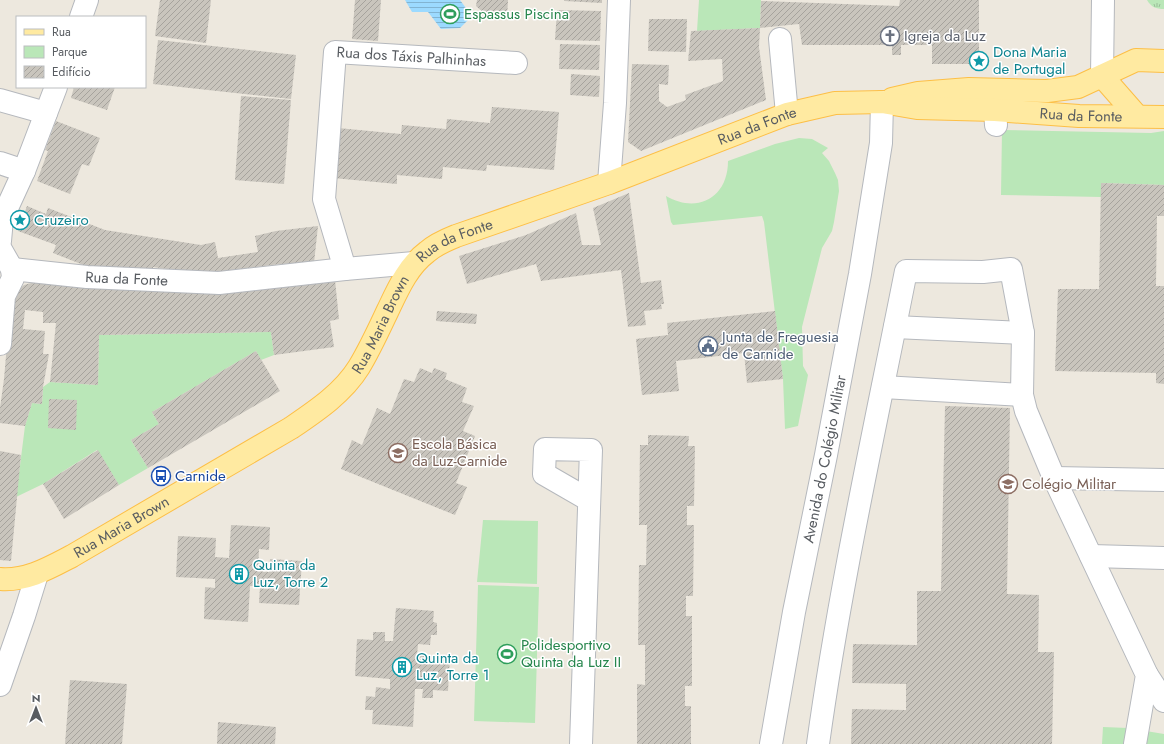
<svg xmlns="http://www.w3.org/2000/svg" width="1164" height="744" viewBox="0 0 1164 744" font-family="Jost,sans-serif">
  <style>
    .green { fill: #bae7b8 }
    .park { fill: url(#park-tufts) }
    .water { fill: url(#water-rules) }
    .building { fill: url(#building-hatch) }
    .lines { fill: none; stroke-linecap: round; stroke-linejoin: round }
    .minor-casing { stroke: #b5b8bd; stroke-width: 24 }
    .major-casing { stroke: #fdbf46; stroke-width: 24 }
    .minor { stroke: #fff; stroke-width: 22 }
    .major { stroke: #ffeaa1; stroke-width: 22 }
    .labels { text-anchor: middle; stroke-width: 3; stroke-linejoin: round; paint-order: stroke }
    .leisure-label { font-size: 15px; fill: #27864d; stroke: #fff; text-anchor: start }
    .worship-label { font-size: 15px; fill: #5b616d; stroke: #fff; text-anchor: start }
    .culture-label { font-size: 15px; fill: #0d838f; stroke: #fff; text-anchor: start }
    .street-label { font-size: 15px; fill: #585c61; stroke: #fff }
    .service-label { font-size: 15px; fill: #4e5e75; stroke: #fff; text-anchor: start }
    .education-label { font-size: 15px; fill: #785e54; stroke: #fff; text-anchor: start }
    .transit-label { font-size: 15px; fill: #164399; stroke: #fff; text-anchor: start }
  </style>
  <defs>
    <pattern id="park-tufts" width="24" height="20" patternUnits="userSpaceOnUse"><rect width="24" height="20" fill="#bae7b8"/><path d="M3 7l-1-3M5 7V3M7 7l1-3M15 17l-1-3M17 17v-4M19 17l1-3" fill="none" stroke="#9abe99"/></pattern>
    <pattern id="water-rules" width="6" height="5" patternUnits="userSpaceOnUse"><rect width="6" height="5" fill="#9cdaff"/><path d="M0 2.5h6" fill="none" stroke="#82b4d2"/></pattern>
    <pattern id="building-hatch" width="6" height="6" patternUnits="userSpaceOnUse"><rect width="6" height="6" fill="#c9c5bd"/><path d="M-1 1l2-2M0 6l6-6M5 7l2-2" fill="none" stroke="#a6a39d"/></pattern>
  </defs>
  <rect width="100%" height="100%" fill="#ede8de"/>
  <path class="green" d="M699,0h62l-1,28 -63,3z
    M1002,130l149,3 13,-2v54l-63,-2v14l-100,-2z
    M799,138l13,1 16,9 -6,5 7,8 6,12 3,7 1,11 -5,31 -2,9 -10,17 -20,79 1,39 5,9 -10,51 -13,3 -2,-50 -19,-157 -2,-6 -89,9 -2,-3 -5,-26c31,18 62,2 62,-35l47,-17z
    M271,332l3,23 -13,5 -5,-9 -104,61 7,12 -28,16 17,28 -29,17 -22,-35 -54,34 -27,13 9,-71 7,-23 10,1 1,-17 7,-5 48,3 1,-50z
    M483,520l55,1 -1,63 -60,-2z
    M478,585l61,2 -4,136 -61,-2z
    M1103,727l25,1 36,6v10h-62z"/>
  <path class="park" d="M1147,0h17v9c-8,0 -13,-2 -17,-9z"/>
  <path class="water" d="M405,0h55l12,16 -12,12 -19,1 -13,-17h-16z"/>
  <path class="building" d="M160,0h51l-5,43 -51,-7z
    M355,0h26l-3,41 -26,-2z
    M477,0h31l-1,19 -19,-2 -12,-11z
    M564,0h38v3l-38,-2z
    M900,0h79v64h-47v-19h-31v10h-9v-10h-90l-3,-21 -39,4 1,-27 138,5z
    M557,10l44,1 -1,30 -45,-1z
    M649,19h38l-1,33 -38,-1z
    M760,28l-1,19 7,53 -125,51 -13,-9 4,-78 37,1 -1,20 -9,-1v17l8,6 19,-7 -1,-5 38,-14 -1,-22 -34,2 3,-30z
    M158,40l138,15 -5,44 -138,-15z
    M560,44l40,1 -1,25 -40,-1z
    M571,74l29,2 -1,21 -29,-2z
    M74,87h41l-8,23 -36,-12z
    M241,96l50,4 -7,84 -49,-4z
    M492,107l67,5 -5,58 -67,-5 -1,6 -43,-4 -1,12 -45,-4v9l-64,-6 5,-50 63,6 1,-9 44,4 1,-10 43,4z
    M56,121l44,17 -11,28 -7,-2 -12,30 -33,-13 11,-30 -3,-1z
    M1101,183l63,2v31h-7l-1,70h8v98l-8,-1v-10l-101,-2 3,-82h41z
    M629,193l12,90 20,-3 3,24h-3l1,5 -18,2 2,14 -18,2 -7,-57 -80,11 -5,-17 -69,20 -8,-28 67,-21 50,-22 6,32h19l-8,-37z
    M27,206l19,8 2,-6 57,22 96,15 14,-3 3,16 40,-6 -3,-16 21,-5 42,-5 -4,37 -34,1 -78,10 -49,-7v7l-62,-6 -38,-15 3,-8 -38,-14z
    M335,280l4,39 -9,2 4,26 -60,8 -3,-23 -172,3 -1,50 -48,-3 6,-59h-13v-11l-18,-2 -2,19 22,2 -2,23h6l-6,33 -1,17 -10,-1 -7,23 -25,-3v-15l4,-29 5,-58 8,-30 7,-6 11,-3 161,11 70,-4z
    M437,311l40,3 -1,10 -40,-3z
    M775,311l8,68 -36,4 -3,-30 -68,8 3,30 -37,4 -6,-56 32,-4 -1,-12z
    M256,351l24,40 -132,77 -17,-28 28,-16 -7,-12z
    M420,368l12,5 2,-5 13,5 -2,6 22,9 -5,14 12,4 -11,25 12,5 -19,47 11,4 -12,28 -114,-46 11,-29 10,5 15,-37 13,6 14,-35 10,3z
    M49,399l28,1 -1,30 -28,-2z
    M945,406l65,2 -3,186 32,1 -1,57h16l-2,92h-201l1,-35 54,1v-26l-54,-1 1,-39 64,1v-54h24z
    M648,435l41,1 -1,10h7l-1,60h-7v19h7l-1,71h-7v20h6v70h-7v20h6v38h-54v-60l8,1v-40h-7l1,-80h7l1,-40h-8l1,-80h8z
    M98,450l21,35 -55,34 -21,-35z
    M0,451l21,4 -10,106 -11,-1z
    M231,525l39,2 -1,23 -10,-1 -1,22 11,1 1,-13 32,2 -3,44 -40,-2 1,-17h-10l-2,36 -44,-3 1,-32 10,1v-9l-39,-2 2,-41 38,2 -1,19 14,1z
    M396,608l38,3 -1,11 4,1v12h-6l-1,10 -12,-1 -1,11 33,2 -2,34 -15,-1v8h-11l1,-9h-8l-2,38 -41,-3 1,-14h-8l1,-14 9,1 1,-10 14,2v-10l-35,-3 2,-37 16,1v-8h12v9h8z
    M70,680l57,4 -5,60h-57z
    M218,722l58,5 -1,17h-58z"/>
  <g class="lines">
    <g class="minor-casing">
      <g id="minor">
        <path d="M81,17l6,-17"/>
        <path d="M780,39l7,75"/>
        <path d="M1102,76l1,-76"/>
        <path d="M0,100l46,13"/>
        <path d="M995,110l1,15"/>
        <path d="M0,163l24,8"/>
        <path d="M609,183l6,-80 4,-103"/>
        <path d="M0,241l2,-22 22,-48 32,-84"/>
        <path d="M0,248l12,21 1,9 -9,18 -4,48"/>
        <path id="s1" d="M12,269l75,8 132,6 126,-14 69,-6"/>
        <path id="s2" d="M345,269l-21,-70 11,-147 181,11"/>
        <path d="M895,327l128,6"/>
        <path d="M883,387l139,8"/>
        <path d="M1054,478l110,2"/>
        <path d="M1091,556l73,2"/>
        <path d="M1147,675l17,26"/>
        <path d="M0,685l24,-69 13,-42"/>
        <path d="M581,744l10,-294 -46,-1 -1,25 45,26"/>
        <path id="s3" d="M771,744l23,-132 32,-157 34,-181 21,-131 1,-41"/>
        <path d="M818,744c22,-159 57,-316 88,-473l77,1 28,-3 12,64 -1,62 4,16 28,67 93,197 -12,69"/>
      </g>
    </g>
    <g class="major-casing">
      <g id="major">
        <path d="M1102,76l35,40"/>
        <path d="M892,99l26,-6 51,-4 78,2 31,-4 58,-27 28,1"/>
        <path id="s4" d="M0,579c27,2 49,-11 72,-23l219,-128c25,-17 52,-35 68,-61 11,-18 20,-38 29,-57 10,-21 20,-44 39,-58 8,-7 19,-12 29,-16l153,-53 178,-69 48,-11 47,-1 35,6 78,2 84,6 85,1"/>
      </g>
    </g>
    <use href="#minor" class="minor"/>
    <use href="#major" class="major"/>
  </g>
  <defs>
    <g id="stadium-ring" transform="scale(1)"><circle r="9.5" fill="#fff" stroke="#2e9e5b" stroke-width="1.5"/><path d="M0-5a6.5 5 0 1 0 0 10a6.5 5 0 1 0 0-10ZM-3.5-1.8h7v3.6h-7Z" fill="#2e9e5b"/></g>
    <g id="church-ring" transform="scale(1)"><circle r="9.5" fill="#fff" stroke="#6b7280" stroke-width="1.5"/><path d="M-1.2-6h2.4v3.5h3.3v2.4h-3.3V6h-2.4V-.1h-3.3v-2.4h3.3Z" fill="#6b7280"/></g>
    <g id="sight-ring" transform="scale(1)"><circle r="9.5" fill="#fff" stroke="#0f9aa8" stroke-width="1.5"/><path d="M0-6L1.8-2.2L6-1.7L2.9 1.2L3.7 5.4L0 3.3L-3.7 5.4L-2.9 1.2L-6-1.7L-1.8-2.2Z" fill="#0f9aa8"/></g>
    <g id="civic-ring" transform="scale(1)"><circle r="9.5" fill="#fff" stroke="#5c6f8a" stroke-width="1.5"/><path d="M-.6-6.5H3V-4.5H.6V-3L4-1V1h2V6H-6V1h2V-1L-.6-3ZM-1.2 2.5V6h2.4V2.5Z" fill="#5c6f8a"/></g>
    <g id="school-ring" transform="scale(1)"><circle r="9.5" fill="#fff" stroke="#8d6e63" stroke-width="1.5"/><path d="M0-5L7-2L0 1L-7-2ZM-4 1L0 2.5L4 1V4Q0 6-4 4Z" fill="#8d6e63"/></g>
    <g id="bus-ring" transform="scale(1)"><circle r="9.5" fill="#fff" stroke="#1a4fb4" stroke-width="1.5"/><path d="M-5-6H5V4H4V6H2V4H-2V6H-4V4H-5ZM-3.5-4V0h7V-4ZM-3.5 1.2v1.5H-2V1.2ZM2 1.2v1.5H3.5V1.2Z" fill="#1a4fb4"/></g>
    <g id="building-ring" transform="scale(1)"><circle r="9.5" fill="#fff" stroke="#0f9aa8" stroke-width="1.5"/><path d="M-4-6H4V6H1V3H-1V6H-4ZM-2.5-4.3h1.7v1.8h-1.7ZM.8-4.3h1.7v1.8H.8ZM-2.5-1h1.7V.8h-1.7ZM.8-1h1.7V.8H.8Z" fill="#0f9aa8"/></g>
  </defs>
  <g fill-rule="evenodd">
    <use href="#stadium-ring" x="450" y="14"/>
    <use href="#church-ring" x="890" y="36"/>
    <use href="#sight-ring" x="979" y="61"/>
    <use href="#sight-ring" x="20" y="220"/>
    <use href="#civic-ring" x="708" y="346"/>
    <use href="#school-ring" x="398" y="453"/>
    <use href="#bus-ring" x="161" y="476"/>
    <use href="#school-ring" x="1008" y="484"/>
    <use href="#building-ring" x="239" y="574"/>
    <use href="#stadium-ring" x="507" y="654"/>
    <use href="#building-ring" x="402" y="667"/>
  </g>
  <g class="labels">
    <g class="leisure-label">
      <text x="464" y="19">Espassus Piscina</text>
      <text x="521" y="650">Polidesportivo<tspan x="521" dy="17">Quinta da Luz II</tspan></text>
    </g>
    <g class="worship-label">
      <text x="904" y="41">Igreja da Luz</text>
    </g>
    <g class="culture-label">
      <text x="993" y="57">Dona Maria<tspan x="993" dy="17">de Portugal</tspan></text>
      <text x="34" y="225">Cruzeiro</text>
      <text x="253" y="570">Quinta da<tspan x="253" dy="17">Luz, Torre 2</tspan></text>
      <text x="416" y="663">Quinta da<tspan x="416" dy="17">Luz, Torre 1</tspan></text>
    </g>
    <g class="street-label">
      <text dy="5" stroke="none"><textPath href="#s2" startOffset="297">Rua dos Táxis Palhinhas</textPath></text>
      <text dy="5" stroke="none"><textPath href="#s4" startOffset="1239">Rua da Fonte</textPath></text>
      <text dy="5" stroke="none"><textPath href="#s4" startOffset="911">Rua da Fonte</textPath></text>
      <text dy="5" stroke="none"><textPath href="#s4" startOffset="587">Rua da Fonte</textPath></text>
      <text dy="5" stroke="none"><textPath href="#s1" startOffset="115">Rua da Fonte</textPath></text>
      <text dy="5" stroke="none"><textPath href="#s4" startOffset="470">Rua Maria Brown</textPath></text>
      <text dy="5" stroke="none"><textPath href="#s3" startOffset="290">Avenida do Colégio Militar</textPath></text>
      <text dy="5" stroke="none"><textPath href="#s4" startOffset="134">Rua Maria Brown</textPath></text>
    </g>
    <g class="service-label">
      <text x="722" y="342">Junta de Freguesia<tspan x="722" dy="17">de Carnide</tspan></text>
    </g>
    <g class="education-label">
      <text x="412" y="449">Escola Básica<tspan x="412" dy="17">da Luz-Carnide</tspan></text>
      <text x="1022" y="489">Colégio Militar</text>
    </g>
    <g class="transit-label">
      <text x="175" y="481">Carnide</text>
    </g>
  </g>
  <rect x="16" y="16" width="130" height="72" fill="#ffffff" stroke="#bcbec0"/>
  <rect x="24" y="29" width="20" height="6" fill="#ffeaa1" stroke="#bcbec0"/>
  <text x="52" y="36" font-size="12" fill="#585c61">Rua</text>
  <rect x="24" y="46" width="20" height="12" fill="#bae7b8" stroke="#bcbec0"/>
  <text x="52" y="56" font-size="12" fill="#585c61">Parque</text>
  <rect x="24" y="66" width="20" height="12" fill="url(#building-hatch)" stroke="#bcbec0"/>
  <text x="52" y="76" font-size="12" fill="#585c61">Edifício</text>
  <g transform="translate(36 708)" stroke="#ffffff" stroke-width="3" paint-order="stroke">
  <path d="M0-3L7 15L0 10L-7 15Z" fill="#585c61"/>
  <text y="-6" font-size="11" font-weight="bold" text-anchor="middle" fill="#585c61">N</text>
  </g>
</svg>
